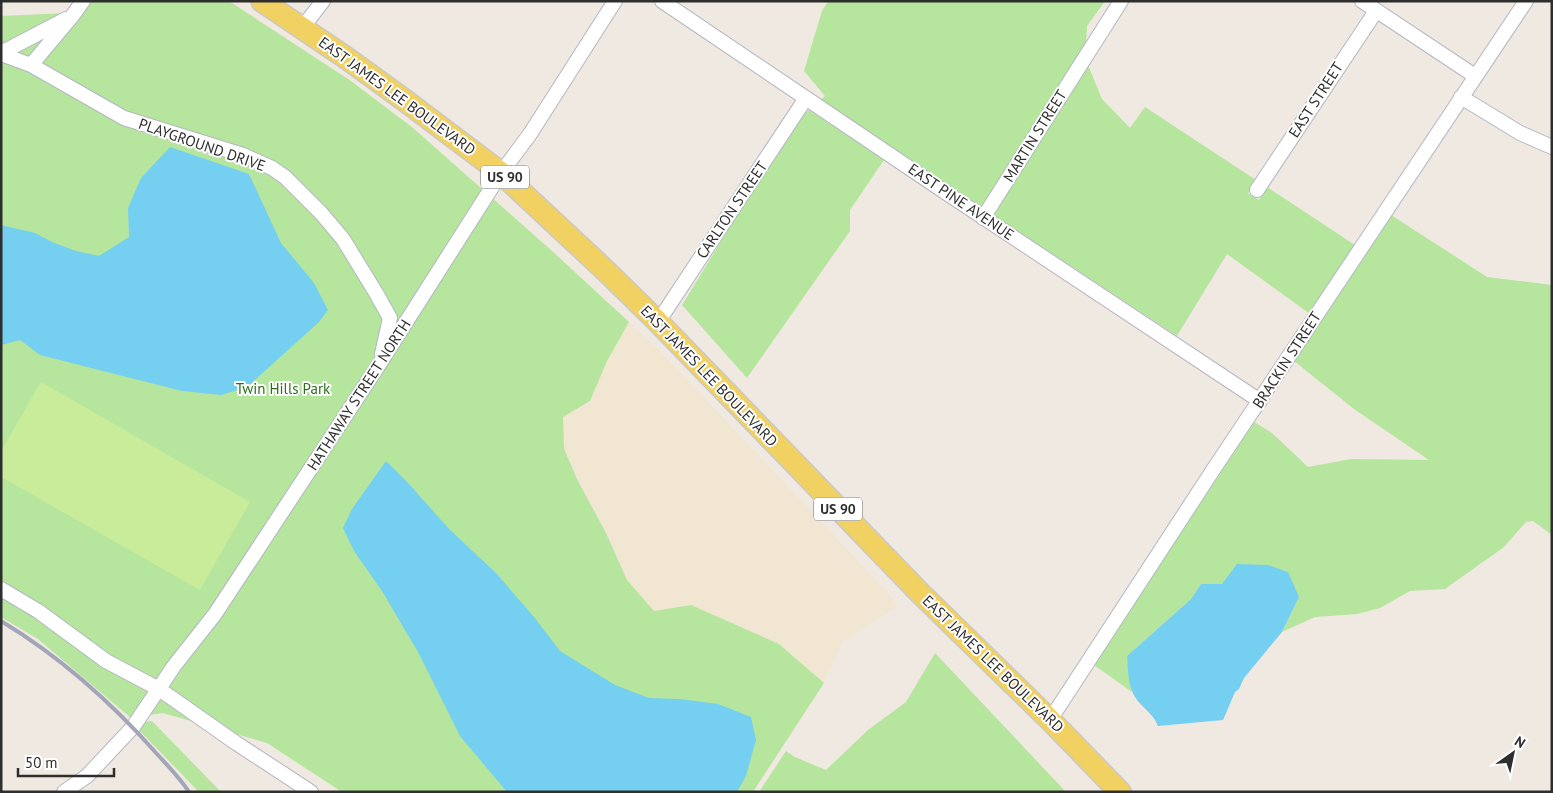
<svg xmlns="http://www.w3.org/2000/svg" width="1553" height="793" viewBox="0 0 1553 793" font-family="'PT Sans',sans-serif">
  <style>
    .education { fill: #f0e6d1 }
    .green { fill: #b6e59e }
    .pitch { fill: #c9ec9a }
    .water { fill: #75cff0 }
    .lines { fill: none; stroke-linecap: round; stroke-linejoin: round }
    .street-casing { stroke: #b4b7c1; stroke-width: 16 }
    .primary-casing { stroke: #c9c9c9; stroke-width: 24 }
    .street { stroke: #fff; stroke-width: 14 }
    .primary { stroke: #f2d163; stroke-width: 21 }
    .rail { stroke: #a3a6b8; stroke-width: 4 }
    .labels { text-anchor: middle; stroke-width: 4; stroke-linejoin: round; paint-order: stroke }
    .shield { fill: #fff; stroke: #6d6d6d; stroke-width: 1 }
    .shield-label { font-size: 14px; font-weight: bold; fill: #2e2e2e }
    .street-label { font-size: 15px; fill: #2e2e2e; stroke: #fff }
    .park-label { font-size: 15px; fill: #2c6e1b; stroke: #fff }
  </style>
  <rect width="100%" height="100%" fill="#efe9e1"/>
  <path class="education" d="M629,322l32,30 227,241 10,13 -56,36 -18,41 -45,-39 -88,-39 -37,6 -27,-31 -21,-47 -28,-52 -14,-33 -1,-31 27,-16 17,-40z"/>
  <path class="green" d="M76,1h153l122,80 62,47 138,122 78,72 -22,39 -17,40 -27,16 1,32 14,32 28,52 21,47 27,31 37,-6 88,39 45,39 -71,109h-411l-75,-49 -104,-30 -32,5 -93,-79 -37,-22v-601l67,-3z
    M828,1h277l-18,25 -1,17 -104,164 -161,-107 4,-4 -21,-25 18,-60z
    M1088,65l14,34 28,29 15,-21 111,73 -8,13 11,7 8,-13 88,58 -45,69 -83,-60 -50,82 -184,-121z
    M809,110l75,50 -34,50v21l-103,147 -65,-73 62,-101 60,-90z
    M1391,215l96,62 65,8v250l-19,-14 -7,1 -22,25 -59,42 -35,2 -30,17 -23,6 -42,3 -33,15 17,-35 -77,-12 -21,-1 -10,15 -64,57 5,36 -38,-27 160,-243 18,11 36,34 43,-8 78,1 -75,-51 -60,-48z
    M935,653l131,139h-307l27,-41 9,6 31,13 42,-40 38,-28z
    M151,721l2,1 68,70h-22l-60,-62 6,-8z"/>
  <path class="pitch" d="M41,382l209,120 -50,88 -199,-113v-26z"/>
  <path class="water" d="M170,147l79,27 32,69 33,40 14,27 -9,12 -72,65 -26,8 -39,-4 -142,-36 -20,-15 -19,5v-120l34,8 17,9 24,9 23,5 30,-19 -1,-29 13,-30z
    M386,461l23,23 40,45 47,44 38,44 26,34 55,34 34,13 31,1 38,5 33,13 5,23 -10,36 -9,16h-230l-47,-56 -42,-84 -36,-61 -28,-40 -11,-23 9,-19z
    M1237,564l31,1 20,7 11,25 -17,35 -38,46 -5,11 -4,3 -12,28 -65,6c-5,-14 -21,-21 -26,-35 -4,-10 -4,-24 -5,-35l64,-57 10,-15h21z"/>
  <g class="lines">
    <g class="street-casing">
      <path id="street" d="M662,1l280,189 318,211
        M1362,1l113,75
        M302,28l21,-27
        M1,53l65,-34
        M1,54l30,11 93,53 119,37 29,13 13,9 36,36 22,26 33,54 14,25 -8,36
        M31,65l42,-50 10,-14
        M1461,97l59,36 32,14
        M1257,190l119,-179
        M983,218l138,-217
        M658,322l148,-224
        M1,589l37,22 68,50 53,28 77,54 75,49
        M1050,720l165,-253 311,-466
        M64,792l23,-16 46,-49 41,-61 41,-52 165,-251 121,-190 29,-39 85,-133"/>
    </g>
    <g class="primary-casing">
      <path id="primary" d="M262,1l83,56 58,42 98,74 105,98 52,51 263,272 129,126 70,72"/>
    </g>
    <use href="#street" class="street"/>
    <use href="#primary" class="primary"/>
    <path class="rail" d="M1,621c58,35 111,82 156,133 11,12 23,24 32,38"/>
  </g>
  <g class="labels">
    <g class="shield">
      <rect x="481" y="165.5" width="48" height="23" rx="4"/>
      <rect x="814" y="497.5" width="48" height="23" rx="4"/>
    </g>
    <g class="shield-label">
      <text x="505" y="182">US 90</text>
      <text x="838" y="514">US 90</text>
    </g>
    <g class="street-label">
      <text transform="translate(397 96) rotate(36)" y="5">EAST JAMES LEE BOULEVARD</text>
      <text transform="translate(1316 100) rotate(-57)" y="5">EAST STREET</text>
      <text transform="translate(1035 136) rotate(-58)" y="5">MARTIN STREET</text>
      <text transform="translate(202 145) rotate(19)" y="5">PLAYGROUND DRIVE</text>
      <text transform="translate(961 202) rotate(34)" y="5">EAST PINE AVENUE</text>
      <text transform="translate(732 210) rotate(-56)" y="5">CARLTON STREET</text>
      <text transform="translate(1287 360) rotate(-57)" y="5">BRACKIN STREET</text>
      <text transform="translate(709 376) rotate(46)" y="5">EAST JAMES LEE BOULEVARD</text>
      <text transform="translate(359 395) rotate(-57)" y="5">HATHAWAY STREET NORTH</text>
      <text transform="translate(993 664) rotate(44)" y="5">EAST JAMES LEE BOULEVARD</text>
    </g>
    <g class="park-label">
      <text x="283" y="394">Twin Hills Park</text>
    </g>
  </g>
  <rect width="1553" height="793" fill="none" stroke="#2e2e2e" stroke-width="5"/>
  <g transform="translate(1513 753) rotate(33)" stroke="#ffffff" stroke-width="4" paint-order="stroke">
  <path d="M0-4L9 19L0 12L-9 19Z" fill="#2e2e2e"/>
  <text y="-8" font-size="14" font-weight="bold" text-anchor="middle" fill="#2e2e2e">N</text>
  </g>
  <path d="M18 768v8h96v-8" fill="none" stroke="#2e2e2e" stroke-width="2.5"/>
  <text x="25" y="768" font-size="15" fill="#2e2e2e" stroke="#ffffff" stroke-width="4" paint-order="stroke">50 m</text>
</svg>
